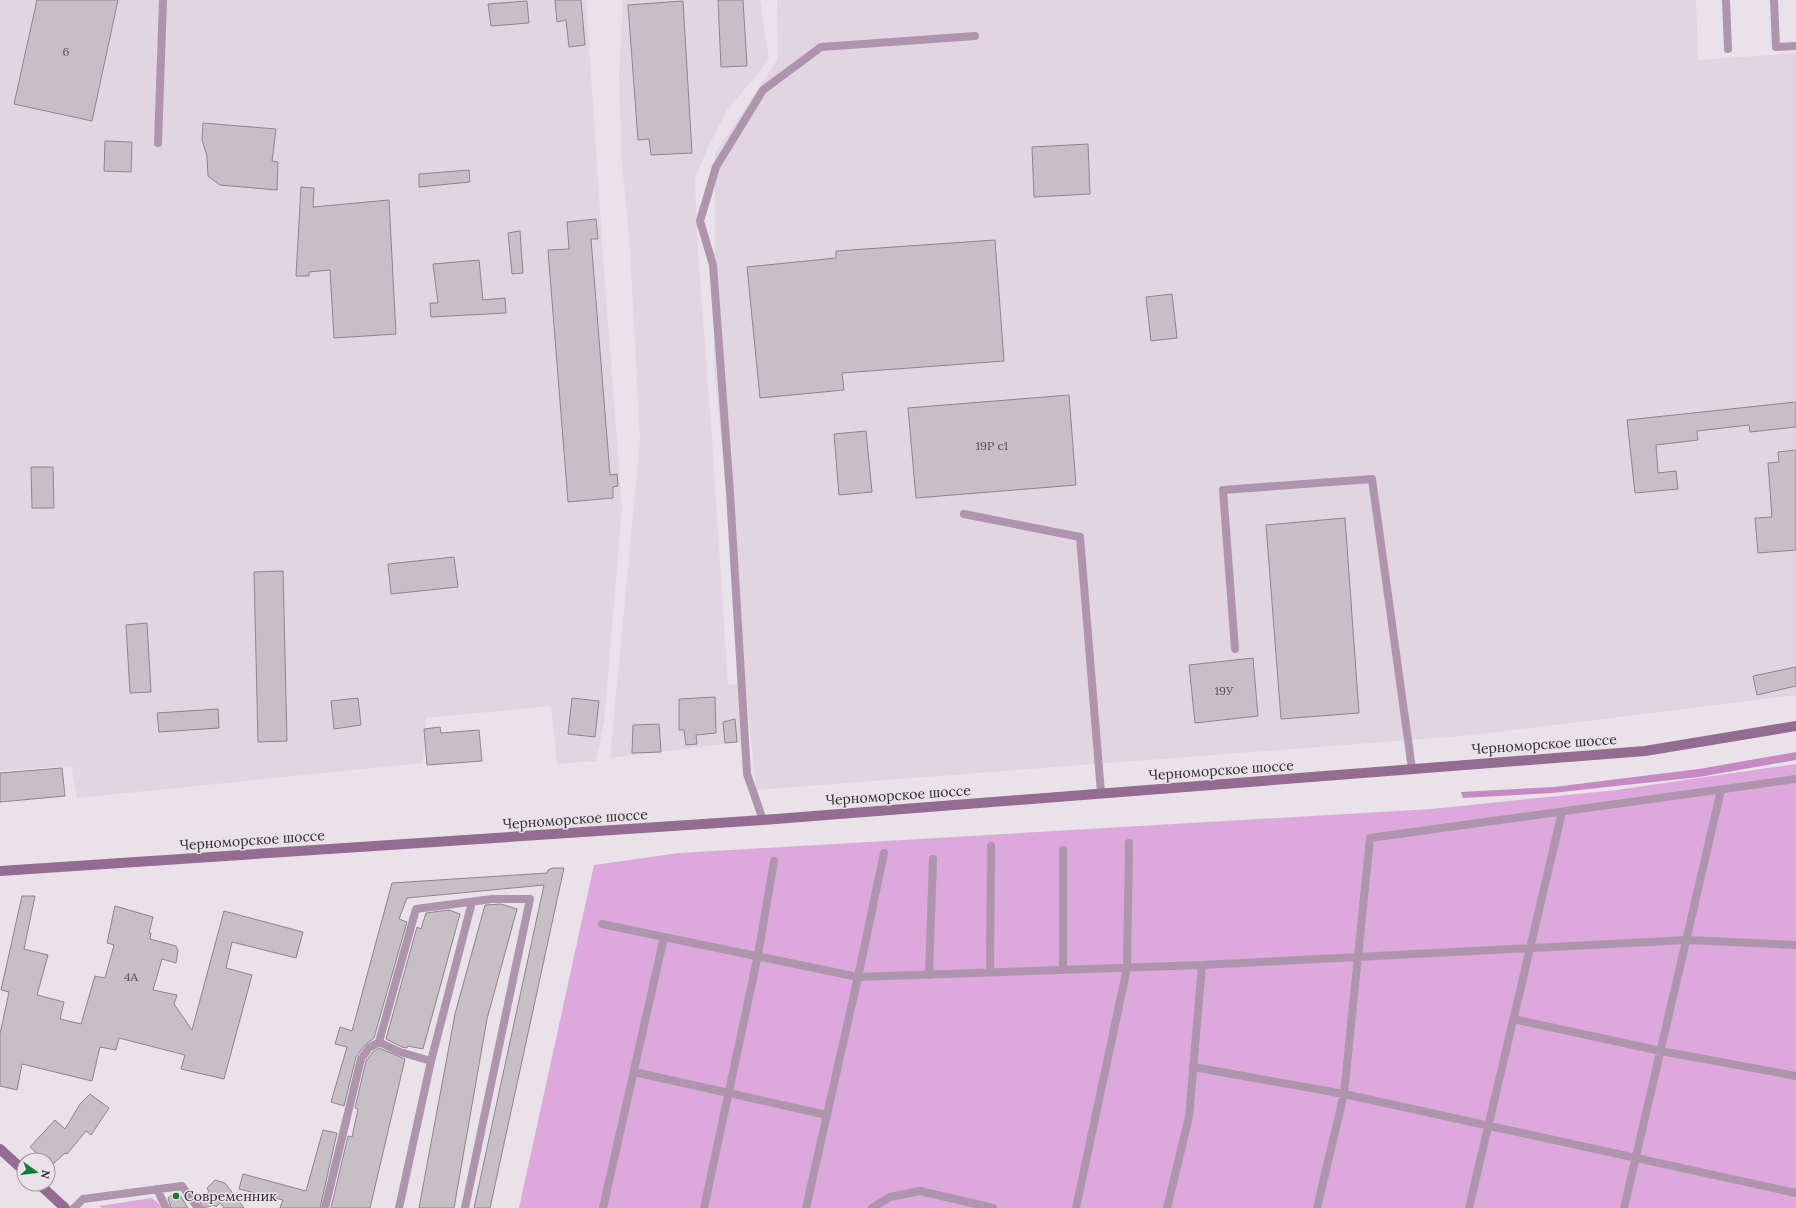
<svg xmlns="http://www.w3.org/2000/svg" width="1796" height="1208" viewBox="0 0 1796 1208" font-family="Lora,serif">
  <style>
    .built { fill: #e2d5e2 }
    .green { fill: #dda8db }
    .forest { fill: #c689c4 }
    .building { fill: #c6bfc6; stroke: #8c868c }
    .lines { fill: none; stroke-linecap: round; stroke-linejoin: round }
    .service { stroke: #af94ae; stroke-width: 8 }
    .secondary { stroke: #946c92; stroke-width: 10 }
    .poi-dot { fill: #117d32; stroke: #e9e2e9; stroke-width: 1.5 }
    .labels { text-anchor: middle; stroke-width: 3; stroke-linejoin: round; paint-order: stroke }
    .number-label { font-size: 12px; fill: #555155 }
    .street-label { font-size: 14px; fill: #2f2c2f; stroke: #e9e2e9 }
    .poi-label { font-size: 14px; fill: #2f2c2f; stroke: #e9e2e9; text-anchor: start }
  </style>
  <rect width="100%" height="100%" fill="#e9e2e9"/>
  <path class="built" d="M0,0h586l17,256 19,252 -18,214 -8,39 -39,3 -6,-58 -125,12 -3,45 -346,35 -6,-32 -71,5z
    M623,0h137l9,60 -42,50 -20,39 -12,30 3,73 13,172 17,261 9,-1 5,58 -132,16 30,-318 -10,-191 -9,-96 -2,-78z
    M777,0h919l2,60 98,-7v642l-322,40 -718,55 -42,-422 1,-215 63,-94z"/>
  <path class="green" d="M1796,764v444h-1277l75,-343 85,-12 753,-44 184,-19z
    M152,1198l7,6 2,4h-59l-3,-2z"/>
  <path class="forest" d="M1796,752v8l-97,17 -147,16 -89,5 -2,-6 93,-5 145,-18z"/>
  <path class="building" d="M37,0h81l-26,121 -78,-17z
    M555,0h26l4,45 -16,2 -3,-27 -9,2z
    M718,0h25l4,66 -26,1z
    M527,1l2,22 -38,3 -3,-22z
    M683,1l9,152 -41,2 -2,-16 -11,1 -10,-135z
    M203,123l73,6 -4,32 6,1 -1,28 -57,-5 -12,-9 -1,-20 -5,-16z
    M105,141l27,1 -1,30 -27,-1z
    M1088,144l2,50 -56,3 -2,-50z
    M469,170l1,12 -51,5v-13z
    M301,187l13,1 -1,19 76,-7 7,134 -62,4 -4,-68 -21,2v4h-13z
    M596,219l2,20h-7l19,236 7,-1 1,12 -5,1v11l-45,4 -20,-252 21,-1 -2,-27z
    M520,231l3,42 -11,1 -4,-41z
    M995,240l9,121 -162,12 2,17 -84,8 -13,-131 89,-9v-7z
    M479,260l4,40 22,-2 1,15 -75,4 -1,-14h8l-5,-39z
    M1172,294l5,44 -26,3 -5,-44z
    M1069,395l7,90 -160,13 -8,-90z
    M1796,402v25l-46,5 -1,-7 -52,6 1,9 -42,5 2,28 18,-2 2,18 -43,4 -8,-73z
    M866,431l6,61 -33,3 -5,-61z
    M1796,450v100l-38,3 -3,-35 17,-1 -4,-54 11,-1 -1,-10z
    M31,467h22l1,41h-22z
    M1345,518l14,195 -78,6 -15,-194z
    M454,557l4,30 -67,7 -3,-30z
    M283,571l4,170 -29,1 -4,-170z
    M147,623l4,69 -21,1 -4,-68z
    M1253,658l5,58 -63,7 -6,-58z
    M1796,667v19l-39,9 -4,-19z
    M715,697l1,36 -20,2 1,9 -11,1 -2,-15h-5v-31z
    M358,698l3,27 -27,4 -3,-28z
    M572,698l27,3 -4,36 -27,-3z
    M218,709l1,19 -60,4 -2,-19z
    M735,719l2,23 -12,1 -2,-21z
    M659,724l2,28 -29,1 1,-28z
    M440,727l1,6 38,-3 3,31 -55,4 -3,-36z
    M62,768l3,28 -65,6v-29z
    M553,868h11l-74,340h-16l70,-323 -137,13 -8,21 8,3 -33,116 -9,7 -9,12 -12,49 -13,-4 16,-55 -12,-3 5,-17 12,4 40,-148 155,-10 1,-3z
    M22,896h13l-11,53 24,6 -11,40 27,7 -4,17 21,5 14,-48 10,2 9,-33 -7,-2 8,-37 38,11 -4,16h2l-1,6 26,7 2,5 -2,12 -14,-4 -9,31 24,5 -3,9 18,26 32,-119 79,21 -7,26 -64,-16 -6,26 26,7 -28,104 -43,-10 4,-14 -66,-17 -3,12 -16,-3 -8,34 -70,-17 -5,26 -17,-4v-52l9,-42 -8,-2z
    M501,904l16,5 -30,110 -33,189h-35l36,-194 30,-109z
    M449,910l11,4 -37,135 -15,-3 -1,2 -5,-1 -16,-8 31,-112 4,2 5,-16z
    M379,1048l26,11 -35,149h-39l17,-72 4,1 6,-28 -3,-1 11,-47 7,-9z
    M90,1094l19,14 -18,27 -5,-4 -19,23 -2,-1 -13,12 -4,-5h-3l-15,-13 25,-27 10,9 15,-25z
    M323,1130l14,3 -17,75h-40l3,-8 -44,-11 4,-15 63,17z
    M215,1180l10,3 19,25h-20l-4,-5 -4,4 -2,-2 -11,3 -4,-8 10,-8 -2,-4z
    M176,1192h2l10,16h-17l-3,-10z"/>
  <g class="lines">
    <path class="service" d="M1726,0l2,49
      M1774,0l2,47 20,-1
      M158,143l5,-143
      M964,514l116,23 21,256
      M1235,649l-12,-159 149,-11 40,290
      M763,820l-16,-46 -17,-281 -17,-228 -13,-44 16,-54 47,-77 58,-43 154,-11
      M602,924l62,13 -61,271
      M664,937l194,40 344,-12 485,-25 109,5
      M1063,970v-120
      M990,972l1,-126
      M929,975l4,-116
      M1513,1019l148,32 135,25
      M379,1042l21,10 31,9
      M1193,1067l151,27 452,99
      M634,1072l193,43
      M157,1189l9,19
      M74,1208l9,-9 99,-13 16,22
      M325,1208l36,-149 8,-11 10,-6 37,-133 76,-10h38l-65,309
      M399,1208l32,-147 41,-159
      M704,1208l54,-253 16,-94
      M806,1208l52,-231 26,-124
      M872,1208l18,-11 30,-6 73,17
      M1076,1208l51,-240 2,-125
      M1167,1208l22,-91 13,-152
      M1317,1208l27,-114 26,-256 426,-59
      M1469,1208l93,-396
      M1624,1208l97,-418"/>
    <path class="secondary" d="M0,871l763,-51 882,-69 151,-25
      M0,1149l24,22
      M39,1184l26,24"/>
  </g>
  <circle class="poi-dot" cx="176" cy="1196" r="4"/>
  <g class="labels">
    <g class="number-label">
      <text x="66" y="56">6</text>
      <text x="992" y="450">19Р с1</text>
      <text x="1224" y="695">19У</text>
      <text x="131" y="981">4А</text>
    </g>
    <g class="street-label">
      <text transform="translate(1544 744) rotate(-4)" y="5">Черноморское шоссе</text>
      <text transform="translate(1221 770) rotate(-4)" y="5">Черноморское шоссе</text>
      <text transform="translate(898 795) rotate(-4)" y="5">Черноморское шоссе</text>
      <text transform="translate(575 819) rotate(-4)" y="5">Черноморское шоссе</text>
      <text transform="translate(252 840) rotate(-4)" y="5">Черноморское шоссе</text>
    </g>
    <g class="poi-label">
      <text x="184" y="1201">Современник</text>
    </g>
  </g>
  <g transform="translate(36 1172) rotate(104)"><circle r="19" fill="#e9e2e9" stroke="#9f999f"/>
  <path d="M0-3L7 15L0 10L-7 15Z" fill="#117d32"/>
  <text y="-6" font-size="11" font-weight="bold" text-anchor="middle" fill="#2f2c2f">N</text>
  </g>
</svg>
